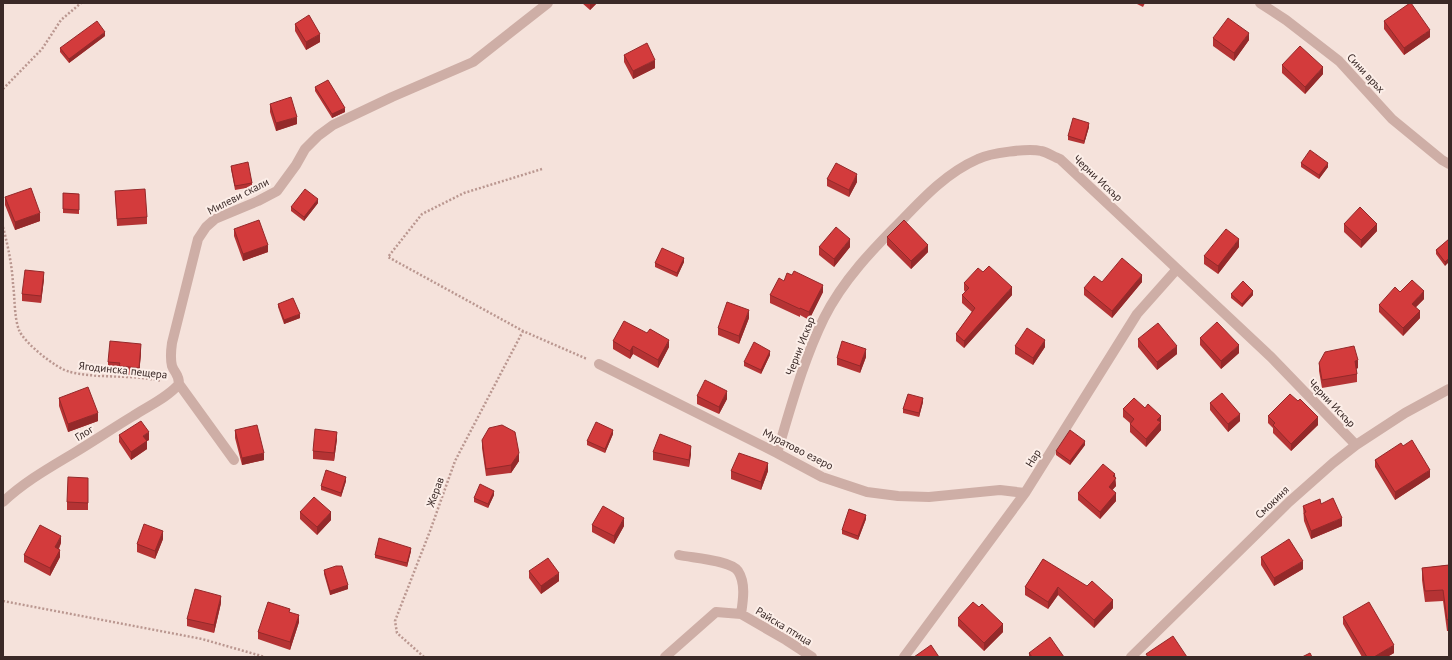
<svg xmlns="http://www.w3.org/2000/svg" width="1452" height="660" viewBox="0 0 1452 660" font-family="'PT Sans',sans-serif">
  <style>
    .lines { fill: none; stroke-linecap: round; stroke-linejoin: round }
    .path { stroke: #ba9790; stroke-width: 2.5; stroke-dasharray: 2 2; stroke-linecap: butt }
    .minor { stroke: #ceaea6; stroke-width: 10 }
    .wall { fill: #b53334 }
    .shaded-wall { fill: #94292a }
    .building { fill: #d33b3c; stroke: #94292a }
    .labels { text-anchor: middle; stroke-width: 4; stroke-linejoin: round; paint-order: stroke }
    .street-label { font-size: 11px; fill: #3a2927; stroke: #fceee8 }
  </style>
  <rect width="100%" height="100%" fill="#f5e2db"/>
  <g class="lines">
    <path class="path" d="M3,89l39,-40 19,-29 20,-17
      M542,169l-78,24 -42,21 -34,43 135,74 64,28
      M3,227c5,19 9,38 10,57 2,14 1,33 6,46 5,13 38,39 51,42 30,7 61,2 91,9
      M3,601l199,38 63,18
      M424,657l-27,-24 -2,-12 35,-90 25,-70 68,-130"/>
    <path class="minor" d="M1260,3l26,17 53,41 53,58 50,41 7,4
      M599,364l178,89 45,24 45,15 31,4 31,1 71,-7 25,3
      M777,453c14,-46 26,-92 47,-135 19,-38 49,-69 79,-99 22,-23 45,-47 75,-60 12,-6 50,-11 63,-8 6,1 13,6 19,8l211,198 85,88
      M234,460l-55,-76c0,-10 -4,-10 -7,-18 -2,-8 -1,-16 0,-23l26,-104 8,-12 9,-8 43,-18 19,-10 19,-26 9,-16 13,-13 15,-11 59,-28 81,-35 75,-59
      M3,502c21,-20 46,-34 71,-49 20,-12 39,-25 59,-37 15,-10 34,-18 46,-32
      M679,555c13,3 51,5 59,16 8,12 5,30 3,43
      M665,657l51,-45 25,2 45,26 26,17
      M904,657l121,-164 112,-179 40,-45
      M1131,657l158,-155 44,-39 23,-18 49,-32 44,-24"/>
  </g>
  <path class="wall" d="M582,3h15l-7,7z
    M1135,3h10l-2,4z
    M1384,21l46,16 -26,18 -20,-26z
    M295,24l25,18 -14,8 -11,-19z
    M105,36l-36,27 -9,-11v-4z
    M1213,38l36,2 -15,21 -21,-15z
    M624,55l31,13 -22,11 -9,-17z
    M1282,65l41,9 -18,20 -23,-21z
    M315,87l30,25 -13,6 -17,-27z
    M270,104l27,20 -21,7 -6,-19z
    M1089,127l-5,17 -16,-4v-4z
    M1301,163l27,4 -9,12 -18,-12z
    M231,166l21,17v4l-17,3 -4,-21z
    M827,179l30,3 -8,15 -22,-11z
    M115,191l32,26v7l-30,2z
    M63,193l16,1v20l-16,-1z
    M5,197l35,24 -25,9 -10,-25z
    M318,203l-14,18 -13,-10v-4z
    M1344,224l33,7 -16,17 -17,-16z
    M234,229l34,23 -25,9 -9,-25z
    M887,237l41,15 -17,17 -24,-24z
    M1449,239l-4,27 -9,-12v-4z
    M819,247h31l-16,20 -15,-12z
    M1239,247l-21,27 -14,-10v-8z
    M684,262l-7,15 -22,-10v-4z
    M983,272l29,23 -48,53 -8,-7v-7l16,-22 -10,-9v-8l3,-3 -1,-2v-7z
    M792,275l31,17 -14,28 -9,-5v2l-30,-14v-8l14,-14z
    M44,279l-3,24 -19,-2v-7z
    M1102,282h40l-30,36 -28,-23v-7z
    M1400,292l24,7 -8,8 4,11 -17,18 -24,-24v-7z
    M1231,294l22,1 -11,12 -11,-9z
    M278,304l22,14 -16,6 -6,-17z
    M749,318l-10,26 -21,-9v-7z
    M1200,338l39,15 -18,16 -21,-24z
    M1138,339l39,15 -20,16 -19,-23z
    M613,341l56,6 -11,21 -25,-14 -3,5 -17,-10z
    M1015,346l30,1 -12,18 -18,-11z
    M141,352l-2,24 -20,-2v-4h-11v-8z
    M770,355l-9,19 -17,-8v-4z
    M866,357l-6,16 -23,-8v-7z
    M1319,363l39,5 -2,1 1,5v8l-35,6 -3,-17z
    M697,396l30,3 -8,15 -22,-10z
    M59,398l39,23 -30,11 -9,-26z
    M923,402l-4,15 -16,-4v-4z
    M1210,403l30,18 -12,11 -18,-22z
    M1145,408l16,8v14l-15,17 -16,-15v-9l-7,-6v-8z
    M1268,416l50,9 -27,26 -18,-18v-5l-5,-5z
    M235,430l29,30 -22,5 -7,-27z
    M613,434l-8,19 -18,-8v-4z
    M119,435l30,5 -2,1v8l-16,11 -12,-18z
    M337,439l-3,22 -21,-2v-8z
    M482,440l37,21 -8,12 -25,3 -4,-28z
    M1085,445l-15,20 -14,-10v-4z
    M1403,446l27,31 -35,23 -20,-33v-7z
    M653,452l38,2 -2,13 -36,-7z
    M731,471h37l-7,19 -30,-11z
    M1115,478l1,8 -4,4 4,11 -16,18 -22,-19v-7z
    M346,481l-5,16 -20,-7v-4z
    M88,485v25h-21v-8z
    M494,495l-6,13 -14,-6v-4z
    M1303,506l39,20 -31,13 -7,-18z
    M300,512l31,8 -14,15 -17,-16z
    M866,519l-8,21 -16,-6v-4z
    M592,525l32,1 -10,18 -22,-12z
    M163,539l-8,20 -18,-7v-8z
    M61,543l-2,6 1,8 -10,19 -26,-14v-7z
    M411,551l-4,16 -32,-9v-3z
    M1261,557l42,12 -29,17 -13,-21z
    M1043,559l70,49 -19,20 -36,-33 -10,14 -23,-14v-8z
    M1449,565v66h-2l-4,-30 -18,1 -3,-22v-12z
    M324,570l24,19 -18,6 -6,-21z
    M529,571l30,10 -18,13 -12,-16z
    M221,603l-7,30 -27,-7v-7z
    M979,607l24,25 -19,19 -26,-25v-8z
    M290,612l9,10 -9,28 -32,-11v-7z
    M1343,617l51,36 -7,4h-25l-19,-33z
    M1029,653l35,4h-35z"/>
  <path class="shaded-wall" d="M590,3h7l-7,7z
    M1430,30v7l-26,18v-7z
    M105,32v4l-36,27v-4z
    M1249,33v7l-15,21v-8z
    M320,34v8l-14,8v-8z
    M655,60v8l-22,11v-8z
    M1323,67v7l-18,20v-7z
    M345,108v4l-13,6v-4z
    M297,117v7l-21,7v-8z
    M1089,123v4l-5,17v-3z
    M1328,163v4l-9,12v-4z
    M857,174v8l-8,15v-7z
    M318,199v4l-14,18v-4z
    M40,213v8l-25,9v-8z
    M1377,224v7l-16,17v-8z
    M850,239v8l-16,20v-8z
    M1239,239v8l-21,27v-8z
    M268,245v7l-25,9v-7z
    M928,245v7l-17,17v-8z
    M684,258v4l-7,15v-4z
    M1449,258v4l-4,4v-4z
    M44,272v7l-3,24v-7z
    M1142,275v7l-30,36v-7z
    M823,285v7l-14,28v-8z
    M1012,287v8l-48,53v-7z
    M1253,291v4l-11,12v-3z
    M1424,291v8l-12,12v-7z
    M749,310v8l-10,26v-8z
    M1420,311v7l-17,18v-8z
    M300,314v4l-16,6v-4z
    M669,340v7l-11,21v-8z
    M1045,340v7l-12,18v-7z
    M141,344v8l-2,24v-8z
    M1239,345v8l-18,16v-8z
    M633,346v8l-3,5v-8z
    M1177,346v8l-20,16v-8z
    M866,349v8l-6,16v-7z
    M770,351v4l-9,19v-4z
    M1358,360v8l-3,1v-8z
    M727,391v8l-8,15v-7z
    M923,398v4l-4,15v-4z
    M98,413v8l-30,11v-8z
    M1240,414v7l-12,11v-8z
    M1161,416v14l-15,17v-8l11,-19z
    M1318,417v8l-27,26v-7z
    M613,430v4l-8,19v-4z
    M149,432v8l-2,1v8l-16,11v-8l12,-16z
    M337,432v7l-3,22v-8z
    M1085,441v4l-15,20v-4z
    M691,446v8l-2,13v-7z
    M264,453v7l-22,5v-7z
    M519,453v8l-8,12v-8z
    M768,463v8l-7,19v-8z
    M1430,470v7l-35,23v-8z
    M1115,474l1,12 -7,8v-7l4,-11z
    M346,477v4l-5,16v-4z
    M494,491v4l-6,13v-4z
    M1116,493v8l-16,18v-7z
    M331,512v8l-14,15v-8z
    M866,515v4l-8,21v-4z
    M624,518v8l-10,18v-8z
    M1342,518v8l-31,13v-8z
    M163,531v8l-8,20v-8z
    M61,536v7l-6,12v-8z
    M411,548v3l-4,16v-4z
    M60,550v7l-10,19v-8z
    M1303,561v8l-29,17v-8z
    M559,573v8l-18,13v-8z
    M348,585v4l-18,6v-4z
    M1058,587v8l-10,14v-7z
    M221,596v7l-7,30v-8z
    M1113,600v8l-19,20v-8z
    M299,615v7l-9,28v-8z
    M1003,624v8l-19,19v-8z
    M1394,645v8l-7,4h-13z"/>
  <path class="building" d="M1410,3h1l19,27 -26,18 -20,-27z
    M309,15l11,19 -14,8 -11,-18z
    M1228,18l21,15 -15,20 -21,-15z
    M97,21l8,11 -36,27 -9,-11z
    M647,43l8,17 -22,11 -9,-16z
    M1300,46l23,21 -18,20 -23,-22z
    M328,80l17,28 -13,6 -17,-27z
    M291,97l6,20 -21,6 -6,-19z
    M1073,118l16,5 -5,18 -16,-5z
    M1310,150l18,13 -9,12 -18,-12z
    M248,162l4,21 -17,3 -4,-20z
    M836,163l21,11 -8,16 -22,-11z
    M31,188l9,25 -25,9 -10,-25z
    M145,189l2,28 -30,2 -2,-28z
    M305,189l13,10 -14,18 -13,-10z
    M63,193l16,1v16l-16,-1z
    M1360,207l17,17 -16,16 -17,-16z
    M259,220l9,25 -25,9 -9,-25z
    M904,220l24,25 -17,16 -24,-24z
    M836,227l14,12 -16,20 -15,-12z
    M1226,229l13,10 -21,27 -14,-10z
    M1449,239v19l-4,4 -9,-12z
    M662,248l22,10 -7,15 -22,-10z
    M1122,258l20,17 -30,36 -28,-23 10,-12 8,6z
    M989,266l23,21 -48,54 -8,-7 19,-26 -13,-13 7,-7 -5,-5 14,-15 5,4z
    M25,270l19,2 -3,24 -19,-2z
    M794,271l29,14 -14,27 -9,-4v1l-30,-14 9,-17 5,3 3,-8 5,2z
    M1412,280l12,11 -12,13 8,7 -17,17 -24,-23 16,-18 5,5z
    M1243,281l10,10 -11,13 -11,-10z
    M293,298l7,16 -16,6 -6,-16z
    M727,302l22,8 -10,26 -21,-8z
    M624,321l23,12 3,-4 19,11 -11,20 -25,-14 -3,5 -17,-10z
    M1217,322l22,23 -18,16 -21,-23z
    M1158,323l19,23 -20,16 -19,-23z
    M1027,328l18,12 -12,18 -18,-12z
    M110,341l31,3 -2,24 -20,-2 1,-3 -12,-1z
    M842,341l24,8 -6,17 -23,-8z
    M754,342l16,9 -9,19 -17,-8z
    M1354,346l4,14 -3,1 2,13 -35,6 -3,-17 6,-11z
    M705,380l22,11 -8,16 -22,-11z
    M88,387l10,26 -30,11 -9,-26z
    M1222,393l18,21 -12,10 -18,-21z
    M908,394l15,4 -4,15 -16,-4z
    M1290,394l8,7 2,-2 18,18 -27,27 -18,-19 2,-2 -7,-7z
    M1134,398l11,10 3,-4 13,12 -4,4 4,2 -15,17 -16,-15 4,-5 -11,-10z
    M141,421l8,11 -6,4 4,5 -16,11 -12,-17z
    M596,422l17,8 -8,19 -18,-8z
    M257,425l7,28 -22,5 -7,-28z
    M502,425l13,7 4,21 -8,12 -25,4 -4,-29 7,-12z
    M315,429l22,3 -3,21 -21,-2z
    M1070,430l15,11 -15,20 -14,-10z
    M660,434l31,12 -2,14 -36,-8z
    M1412,440l18,30 -35,22 -20,-32 26,-17 2,3z
    M739,453l29,10 -7,19 -30,-11z
    M1103,464l12,10 -2,2 3,2 -7,9 7,6 -16,19 -22,-19z
    M326,470l20,7 -5,16 -20,-7z
    M68,477l20,1v25l-21,-1z
    M480,484l14,7 -6,13 -14,-6z
    M314,497l17,15 -14,15 -17,-15z
    M1333,498l9,20 -31,13 -7,-18 2,-1 -3,-6 17,-7 1,5z
    M603,506l21,12 -10,18 -22,-11z
    M849,509l17,6 -8,21 -16,-6z
    M144,524l19,7 -8,20 -18,-7z
    M40,525l21,11 -6,11 5,3 -10,18 -26,-13z
    M379,538l32,10 -4,15 -32,-8z
    M1289,539l14,22 -29,17 -13,-21z
    M548,558l11,15 -18,13 -12,-15z
    M1043,559l44,27 5,-5 21,19 -19,20 -36,-33 -10,15 -23,-15z
    M1449,565v54l-2,1 -4,-30 -18,1 -3,-23z
    M336,566h6l6,19 -18,6 -6,-21z
    M195,589l26,7 -7,29 -27,-6z
    M268,602l22,7 -1,3 10,3 -9,27 -32,-10z
    M973,602l6,5 3,-3 21,20 -19,19 -26,-25z
    M1369,602l25,43 -20,12h-7l-24,-40z
    M1173,636l14,21h-39l-2,-3z
    M1050,637l14,20h-32l-3,-4z
    M931,645l8,12h-25z
    M1310,653l2,4h-10z"/>
  <g class="labels">
    <g class="street-label">
      <text transform="translate(1366 73) rotate(47)" y="4">Сини връх</text>
      <text transform="translate(1098 178) rotate(43)" y="4">Черни Искър</text>
      <text transform="translate(238 196) rotate(-27)" y="4">Милеви скали</text>
      <text transform="translate(800 346) rotate(-69)" y="4">Черни Искър</text>
      <text transform="translate(123 370) rotate(6)" y="4">Ягодинска пещера</text>
      <text transform="translate(1332 403) rotate(46)" y="4">Черни Искър</text>
      <text transform="translate(84 433) rotate(-32)" y="4">Глог</text>
      <text transform="translate(798 449) rotate(27)" y="4">Муратово езеро</text>
      <text transform="translate(1033 458) rotate(-58)" y="4">Нар</text>
      <text transform="translate(435 492) rotate(-70)" y="4">Жерав</text>
      <text transform="translate(1272 502) rotate(-44)" y="4">Смокиня</text>
      <text transform="translate(784 626) rotate(31)" y="4">Райска птица</text>
    </g>
  </g>
  <rect width="1452" height="660" fill="none" stroke="#3a2927" stroke-width="8"/>
</svg>
